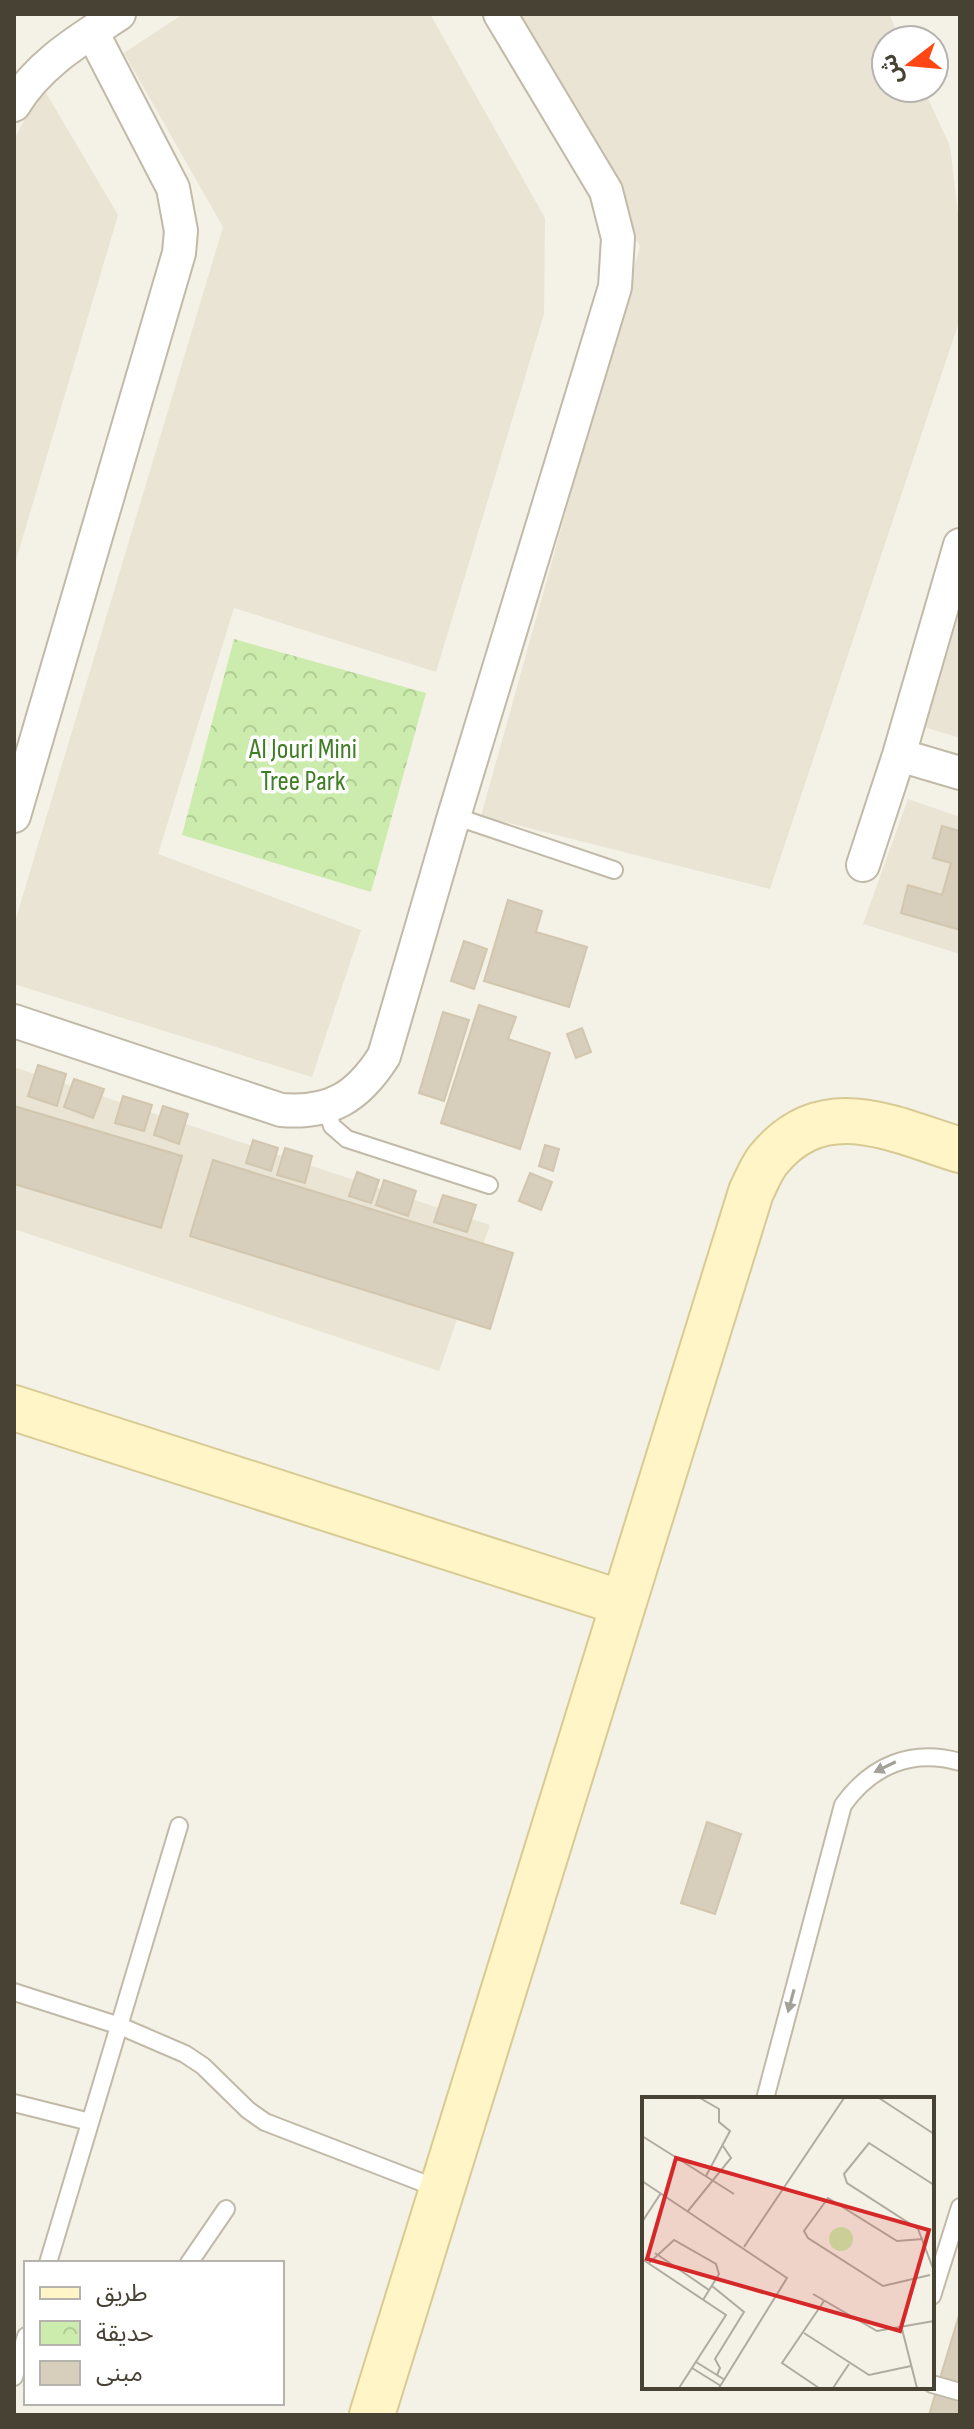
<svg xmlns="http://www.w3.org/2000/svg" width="974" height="2429" viewBox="0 0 974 2429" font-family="'Sofia Sans Condensed','Noto Sans Arabic',sans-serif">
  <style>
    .residential { fill: #e9e4d4 }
    .park { fill: url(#park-crowns) }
    .building { fill: #d7cebb; stroke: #d2c6ae; stroke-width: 2 }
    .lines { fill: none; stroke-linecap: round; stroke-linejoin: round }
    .lane-casing { stroke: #c1baa8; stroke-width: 20 }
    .street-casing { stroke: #c1baa8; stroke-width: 36 }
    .secondary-casing { stroke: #d8ca93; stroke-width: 48 }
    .lane { stroke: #fff; stroke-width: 16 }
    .street { stroke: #fff; stroke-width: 32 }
    .secondary { stroke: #fff5c6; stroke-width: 44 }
    .oneway { fill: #a4a09a }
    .labels { text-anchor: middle; stroke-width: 7; stroke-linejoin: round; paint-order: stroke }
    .park-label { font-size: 28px; fill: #407e24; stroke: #fff }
    .inset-road { fill: none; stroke: #afab9f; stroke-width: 2 }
    .view { fill: #d62828; fill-opacity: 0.15; stroke: #d62828; stroke-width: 4 }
    .inset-edge { fill: none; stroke: #484235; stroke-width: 4 }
  </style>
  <defs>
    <pattern id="park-crowns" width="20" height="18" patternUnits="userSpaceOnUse" patternTransform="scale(2)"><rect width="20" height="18" fill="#cbecac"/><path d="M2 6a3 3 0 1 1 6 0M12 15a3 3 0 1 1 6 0" fill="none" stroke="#b0cc95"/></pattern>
  </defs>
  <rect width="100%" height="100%" fill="#f4f1e6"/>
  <path class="residential" d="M183,14h247l115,204 -1,96 -108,358 -202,-64 -76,246 203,76 -49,147 -298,-93v-59l209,-698 -99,-174z
    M512,14h377l12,26h-15v48h37l27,58 10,84v89l-190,570 -289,-73 159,-570z
    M42,86l76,129 -104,352v-427z
    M960,576v162l-52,-16z
    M908,799l52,18v137l-97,-30z
    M14,1067l476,158 -51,146 -425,-142z"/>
  <path class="park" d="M234,639l192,54 -55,199 -189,-57z"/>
  <path class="building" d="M942,826l18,5v99l-59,-17 7,-28 34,10 9,-32 -18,-5z
    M508,900l34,11 -6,21 51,15 -18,60 -85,-26z
    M464,941l23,8 -13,40 -23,-8z
    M479,1005l37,12 -8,22 42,14 -30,96 -79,-26z
    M443,1012l26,8 -25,81 -25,-8z
    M582,1028l9,24 -15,6 -9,-24z
    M38,1065l28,9 -9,32 -29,-10z
    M74,1079l30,10 -11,29 -29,-11z
    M123,1096l29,9 -8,26 -29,-8z
    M14,1106l168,50 -21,72 -147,-44z
    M163,1106l25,8 -9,30 -25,-9z
    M253,1140l25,8 -7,23 -25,-8z
    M545,1145l14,4 -6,22 -14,-5z
    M285,1148l27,8 -7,27 -28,-8z
    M213,1160l300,93 -23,76 -300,-93z
    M357,1172l22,8 -8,23 -22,-7z
    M530,1173l22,9 -11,28 -22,-9z
    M384,1180l32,11 -8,25 -32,-11z
    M443,1195l33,10 -9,27 -33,-10z
    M707,1822l34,12 -26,80 -34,-11z
    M960,2312v103h-31z"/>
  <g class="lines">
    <g class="lane-casing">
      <path id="lane" d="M454,816l160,54
        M326,1107l6,19 15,13 142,46
        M14,1992l106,34 65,28 18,12 45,44 17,12 174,67
        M765,2099l78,-294c28,-39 68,-57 117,-43
        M14,2103l76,19
        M48,2263l131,-437
        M189,2263l37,-54
        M932,2296l28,-89
        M14,2377l12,-41
        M932,2384l28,8"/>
    </g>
    <g class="street-casing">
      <path id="street" d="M14,105c24,-41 67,-66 105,-91
        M899,755l61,18
        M14,816l165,-563 2,-22 -8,-43 -81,-156
        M863,865l36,-110 61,-210
        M14,1021l267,89c50,4 77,-13 103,-54l70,-240 161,-529 3,-49 -12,-47 -106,-177"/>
    </g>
    <g class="secondary-casing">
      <path id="secondary" d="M14,1408l608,195
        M372,2415l379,-1223c5,-10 10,-23 17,-32 55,-68 124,-31 192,-10"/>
    </g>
    <use href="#lane" class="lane"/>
    <use href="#street" class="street"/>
    <use href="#secondary" class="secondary"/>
  </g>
  <defs><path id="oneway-solid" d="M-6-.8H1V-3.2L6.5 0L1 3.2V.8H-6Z" transform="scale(2)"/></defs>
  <g class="oneway">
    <use href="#oneway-solid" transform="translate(885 1767) rotate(154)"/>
    <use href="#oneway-solid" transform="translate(791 2001) rotate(105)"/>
  </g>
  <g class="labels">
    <g class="park-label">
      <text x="303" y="758">Al Jouri Mini<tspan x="303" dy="32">Tree Park</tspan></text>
    </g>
  </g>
  <g transform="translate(642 2097)">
    <rect width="292" height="292" fill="#f4f1e6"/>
    <path d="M187 142a12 12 0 1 1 24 0a12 12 0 1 1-24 0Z" fill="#cbecac"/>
    <path class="inset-road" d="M58,1l19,11v13l11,9 -24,45M237,1l55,36M0,39l92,58M0,84l145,97 -68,110M292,88l-65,-42 -25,31 3,9 71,46 16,42M46,114l43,-53 -8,-12M0,125l19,-29M281,142l-26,2 -69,-43 -24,33 4,7 75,48 47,-11M102,150l100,-149M13,156l54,37M0,162l84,56 -47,73M6,167l26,-24 42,24 3,10 -16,26M70,189l32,26 -29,47 5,9 -3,7M171,197l64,37 57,-10M260,232l15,59M162,236l65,42 42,-9M54,265l29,18M50,271l29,18M177,291l-37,-25 42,-62M191,291l16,-24"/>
    <path class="view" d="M34,61l253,72 -29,101 -253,-72z"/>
    <rect width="292" height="292" class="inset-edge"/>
  </g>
  <rect width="974" height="2429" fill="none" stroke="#484235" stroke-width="32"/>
  <rect x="24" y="2261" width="260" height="144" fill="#ffffff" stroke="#b6b3ae" stroke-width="2"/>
  <rect x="40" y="2287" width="40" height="12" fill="#fff5c6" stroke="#b6b3ae" stroke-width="2"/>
  <text x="96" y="2301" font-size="24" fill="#484235">طريق</text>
  <rect x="40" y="2321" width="40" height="24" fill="url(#park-crowns)" stroke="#b6b3ae" stroke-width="2"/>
  <text x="96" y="2341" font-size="24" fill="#484235">حديقة</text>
  <rect x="40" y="2361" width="40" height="24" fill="#d7cebb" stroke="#b6b3ae" stroke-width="2"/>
  <text x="96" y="2381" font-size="24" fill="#484235">مبنى</text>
  <g transform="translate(910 64) rotate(254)"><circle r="38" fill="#ffffff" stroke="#b6b3ae" stroke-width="2"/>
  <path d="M0-6L14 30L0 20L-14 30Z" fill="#ff4613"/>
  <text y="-12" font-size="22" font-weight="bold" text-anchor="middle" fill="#484235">ش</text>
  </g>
</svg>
